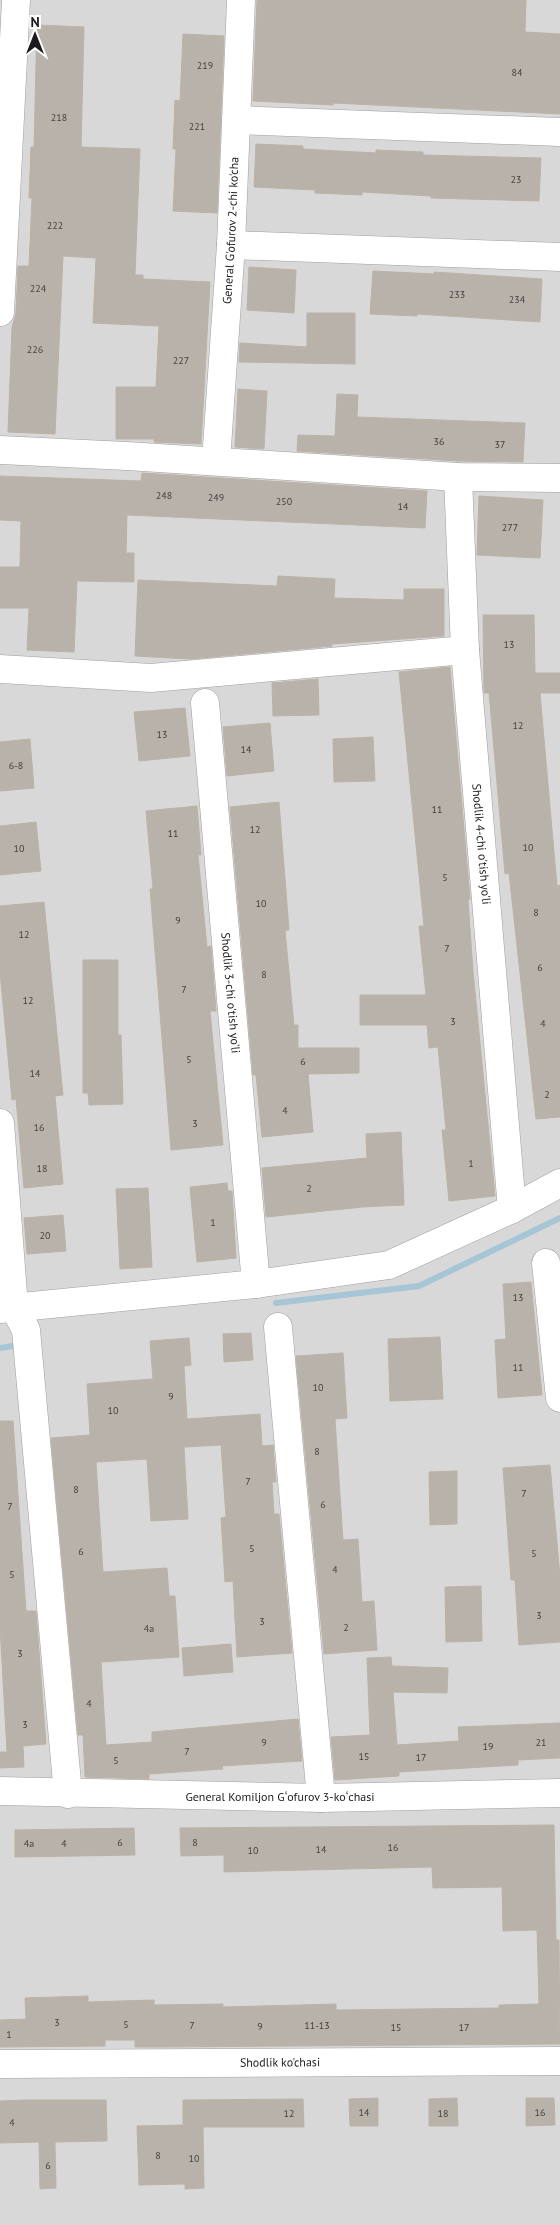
<svg xmlns="http://www.w3.org/2000/svg" width="560" height="2225" viewBox="0 0 560 2225" font-family="'PT Sans',sans-serif">
  <style>
    .residential { fill: #d9d8d8 }
    .lines { fill: none; stroke-linecap: round; stroke-linejoin: round }
    .stream { stroke: #a6c5d5; stroke-width: 6 }
    .building { fill: #b8b2ab; stroke: #bcb2a6 }
    .minor-casing { stroke: #9f9f9f; stroke-width: 29 }
    .minor { stroke: #fff; stroke-width: 28 }
    .labels { text-anchor: middle; stroke-width: 5; stroke-linejoin: round; paint-order: stroke }
    .number-label { font-size: 10px; fill: #42413f }
    .street-label { font-size: 12px; fill: #1b1b1b; stroke: #fff }
  </style>
  <rect width="100%" height="100%" fill="#eceae2"/>
  <path class="residential" d="M0,0h560v2225h-560z"/>
  <g class="lines">
    <path class="stream" d="M276,1303l143,-17 141,-68
      M0,1348l13,-2"/>
  </g>
  <path class="building" d="M257,0h269l-1,32 35,2v80l-227,-11v2l-80,-4z
    M37,25l47,2 -3,120 59,2 -5,126h8v4l67,3 -9,162 -47,-2v-3h-38v-52h40l3,-61 -66,-3 3,-65 -33,-2 -8,178 -47,-2 4,-105 4,-14 2,-47h11l3,-68h-3l2,-51h3z
    M183,34l41,2 -7,177 -44,-2 3,-62h-3l2,-49 5,1z
    M256,144l47,2v3l73,4v-3l47,2v3l118,3 -2,43 -108,-3v-2l-69,-4v3l-47,-2v-3l-61,-3z
    M249,267l47,3 -2,43 -47,-3z
    M373,271l61,3v-2l108,7 -2,43 -123,-8v2l-47,-2z
    M307,313h48v51l-116,-2 1,-19 67,4z
    M238,389l29,2 -3,58 -29,-2z
    M337,394l21,1 -1,22 168,6 -2,39 -64,-1 -162,-10 1,-16 37,1z
    M142,473l285,18 -2,37 -298,-13 -1,38h8v29l-57,-1 -3,71 -47,-2 2,-42h-29v-41h20l1,-46 -21,-1v-44l141,5z
    M479,496l64,4 -3,58 -63,-3z
    M278,576l57,3 -1,19 70,2v-11h40v47l-112,8v2l-142,13 -55,-3 3,-76 139,6z
    M483,615h51l1,58h25v20h-20l17,193 3,-1v232l-24,2 -27,-246 -4,1 -16,-181h-5z
    M450,667l20,232 -2,1 5,71 22,225 -46,5 -7,-71h4l-8,-83 -9,1 -2,-23h-67v-30h66l-7,-69h5l-25,-254z
    M318,679l1,36 -46,1 -1,-33z
    M185,708l5,48 -51,5 -5,-49z
    M270,723l4,48 -47,5 -4,-49z
    M373,737l2,44 -41,1 -1,-43z
    M30,739l4,49 -34,3v-49z
    M279,802l10,128h-4l9,95h4v23h61v25l-51,1 5,58 -51,5 -6,-62h-3l-23,-268z
    M197,806l4,49h-3l9,92 4,-1 5,65h-6l13,134 -52,5 -21,-261h3l-7,-78z
    M36,822l5,49 -41,4v-49z
    M44,902l19,193 -8,1 8,88 -39,4 -8,-89 -4,1 -12,-128v-66z
    M83,960h35v75h3l2,69 -34,1 -1,-12h-5z
    M401,1132l3,73 -41,2 -97,10 -4,-49 105,-10 -1,-24z
    M227,1183l1,8h4l4,67 -39,4 -7,-75z
    M148,1188l4,79 -32,2 -4,-80z
    M63,1215l3,36 -39,3 -3,-36z
    M531,1282l11,113 -44,3 -3,-58 11,-1 -3,-55z
    M251,1333l2,27 -29,2 -1,-28z
    M440,1337l3,62 -53,2 -2,-62z
    M189,1338l2,27 -7,1 3,53 73,-5 2,32 11,-1 3,37h-4l2,32h5l13,139 -55,4 -4,-76 -8,1 -4,-64 5,-1 -5,-72 -37,2 4,72 -37,2 -4,-62 -51,3 7,110 64,-4 2,28h6l4,61 -78,5 5,83 46,-3v-10l146,-13 4,42 -80,5 1,3 -74,5v5l-64,-2 -2,-42h-5l-27,-297 39,-3 -3,-51 66,-5 -3,-38z
    M343,1353l4,65 -12,1 8,121 15,-1 4,63 12,-1 3,49 -53,4 -28,-298z
    M0,1421h13l13,190h10l10,133 -23,2 1,21 -24,1v-16h7l-7,-125z
    M550,1465l10,111v66l-41,3 -4,-65h-4l-8,-112z
    M457,1471v53l-27,1 -1,-53z
    M481,1586l1,55 -36,1 -1,-55z
    M231,1644l2,28 -49,4 -2,-28z
    M391,1657l1,9 56,2 -1,25 -54,-1 4,53 62,-4 -1,-14 102,-4v35l-42,2v5l-119,7v4l-64,4 -4,-43 39,-2 -3,-77z
    M554,1825l2,115h3l1,104 -399,3h-26v-7h-30v6l-105,1v-27l26,-1 -1,-21 63,-2v6l66,-2v5l69,-1v3l113,-3v6l163,-2v-3l40,-1 -2,-74 -34,1 -1,-44 -69,1 -1,-21 -208,5v-17l-43,1 -1,-28z
    M134,1828l1,27 -120,2v-27z
    M378,2098v28h-28l-1,-27z
    M457,2098l1,28h-29v-27z
    M526,2098h28l1,27 -29,1z
    M303,2099l1,28h-101l1,61 -19,1v-5l-46,1 -2,-59 46,-1v-25z
    M24,2100h82l1,41 -52,1 1,46 -16,1 -1,-47 -39,1v-42z"/>
  <g class="lines">
    <g class="minor-casing">
      <g id="minor">
        <path d="M236,120l324,12"/>
        <path d="M231,245l329,12"/>
        <path d="M0,312l16,-312"/>
        <path d="M0,450l127,6 331,21 102,1"/>
        <path id="s1" d="M216,461l15,-216 10,-245"/>
        <path id="s2" d="M458,477l7,173 47,559"/>
        <path d="M0,669l151,9 314,-28"/>
        <path id="s3" d="M205,703l51,581"/>
        <path d="M0,1123l14,184 12,23 42,464"/>
        <path d="M546,1263l14,135"/>
        <path d="M0,1309l256,-25 133,-19 123,-56 48,-26"/>
        <path d="M278,1327l43,471"/>
        <path d="M0,1791l321,7 239,-5"/>
        <path id="s4" d="M0,2064l560,-3"/>
      </g>
    </g>
    <use href="#minor" class="minor"/>
  </g>
  <g class="labels">
    <g class="number-label">
      <text x="205" y="69">219</text>
      <text x="517" y="76">84</text>
      <text x="59" y="121">218</text>
      <text x="197" y="130">221</text>
      <text x="516" y="183">23</text>
      <text x="55" y="229">222</text>
      <text x="38" y="292">224</text>
      <text x="457" y="298">233</text>
      <text x="517" y="303">234</text>
      <text x="35" y="353">226</text>
      <text x="181" y="364">227</text>
      <text x="439" y="445">36</text>
      <text x="500" y="448">37</text>
      <text x="164" y="499">248</text>
      <text x="216" y="501">249</text>
      <text x="284" y="505">250</text>
      <text x="403" y="510">14</text>
      <text x="510" y="531">277</text>
      <text x="509" y="648">13</text>
      <text x="518" y="729">12</text>
      <text x="162" y="738">13</text>
      <text x="246" y="753">14</text>
      <text x="16" y="769">6-8</text>
      <text x="437" y="813">11</text>
      <text x="255" y="833">12</text>
      <text x="173" y="837">11</text>
      <text x="528" y="851">10</text>
      <text x="19" y="852">10</text>
      <text x="445" y="881">5</text>
      <text x="261" y="907">10</text>
      <text x="536" y="916">8</text>
      <text x="178" y="924">9</text>
      <text x="24" y="938">12</text>
      <text x="447" y="952">7</text>
      <text x="540" y="971">6</text>
      <text x="264" y="978">8</text>
      <text x="184" y="993">7</text>
      <text x="28" y="1004">12</text>
      <text x="453" y="1025">3</text>
      <text x="543" y="1027">4</text>
      <text x="189" y="1063">5</text>
      <text x="303" y="1065">6</text>
      <text x="35" y="1077">14</text>
      <text x="547" y="1098">2</text>
      <text x="285" y="1114">4</text>
      <text x="195" y="1127">3</text>
      <text x="39" y="1131">16</text>
      <text x="471" y="1167">1</text>
      <text x="42" y="1172">18</text>
      <text x="309" y="1192">2</text>
      <text x="213" y="1226">1</text>
      <text x="45" y="1239">20</text>
      <text x="518" y="1301">13</text>
      <text x="518" y="1371">11</text>
      <text x="318" y="1391">10</text>
      <text x="171" y="1400">9</text>
      <text x="113" y="1414">10</text>
      <text x="317" y="1455">8</text>
      <text x="248" y="1485">7</text>
      <text x="76" y="1493">8</text>
      <text x="524" y="1497">7</text>
      <text x="323" y="1508">6</text>
      <text x="10" y="1510">7</text>
      <text x="252" y="1552">5</text>
      <text x="81" y="1555">6</text>
      <text x="534" y="1557">5</text>
      <text x="335" y="1573">4</text>
      <text x="12" y="1578">5</text>
      <text x="539" y="1619">3</text>
      <text x="262" y="1625">3</text>
      <text x="346" y="1631">2</text>
      <text x="149" y="1632">4a</text>
      <text x="20" y="1657">3</text>
      <text x="89" y="1707">4</text>
      <text x="25" y="1728">3</text>
      <text x="264" y="1746">9</text>
      <text x="541" y="1746">21</text>
      <text x="488" y="1750">19</text>
      <text x="187" y="1755">7</text>
      <text x="364" y="1760">15</text>
      <text x="421" y="1761">17</text>
      <text x="116" y="1764">5</text>
      <text x="120" y="1846">6</text>
      <text x="195" y="1846">8</text>
      <text x="29" y="1847">4a</text>
      <text x="64" y="1847">4</text>
      <text x="393" y="1851">16</text>
      <text x="321" y="1853">14</text>
      <text x="253" y="1854">10</text>
      <text x="57" y="2026">3</text>
      <text x="126" y="2028">5</text>
      <text x="192" y="2029">7</text>
      <text x="317" y="2029">11-13</text>
      <text x="260" y="2030">9</text>
      <text x="396" y="2031">15</text>
      <text x="464" y="2031">17</text>
      <text x="9" y="2038">1</text>
      <text x="364" y="2116">14</text>
      <text x="540" y="2116">16</text>
      <text x="289" y="2117">12</text>
      <text x="443" y="2117">18</text>
      <text x="12" y="2126">4</text>
      <text x="158" y="2159">8</text>
      <text x="194" y="2162">10</text>
      <text x="48" y="2169">6</text>
    </g>
    <g class="street-label">
      <text dy="4" stroke="none"><textPath href="#s1" startOffset="231">General G'ofurov 2-chi ko'cha</textPath></text>
      <text dy="4" stroke="none"><textPath href="#s2" startOffset="368">Shodlik 4-chi o'tish yo'li</textPath></text>
      <text dy="4" stroke="none"><textPath href="#s3" startOffset="291">Shodlik 3-chi o'tish yo'li</textPath></text>
      <text x="280" y="1801">General Komiljon Gʻofurov 3-koʻchasi</text>
      <text dy="4" stroke="none"><textPath href="#s4" startOffset="280">Shodlik ko'chasi</textPath></text>
    </g>
  </g>
  <g transform="translate(35 35)" stroke="#ffffff" stroke-width="4" paint-order="stroke">
  <path d="M0-4L9 19L0 12L-9 19Z" fill="#1b1b1b"/>
  <text y="-8" font-size="14" font-weight="bold" text-anchor="middle" fill="#1b1b1b">N</text>
  </g>
</svg>
